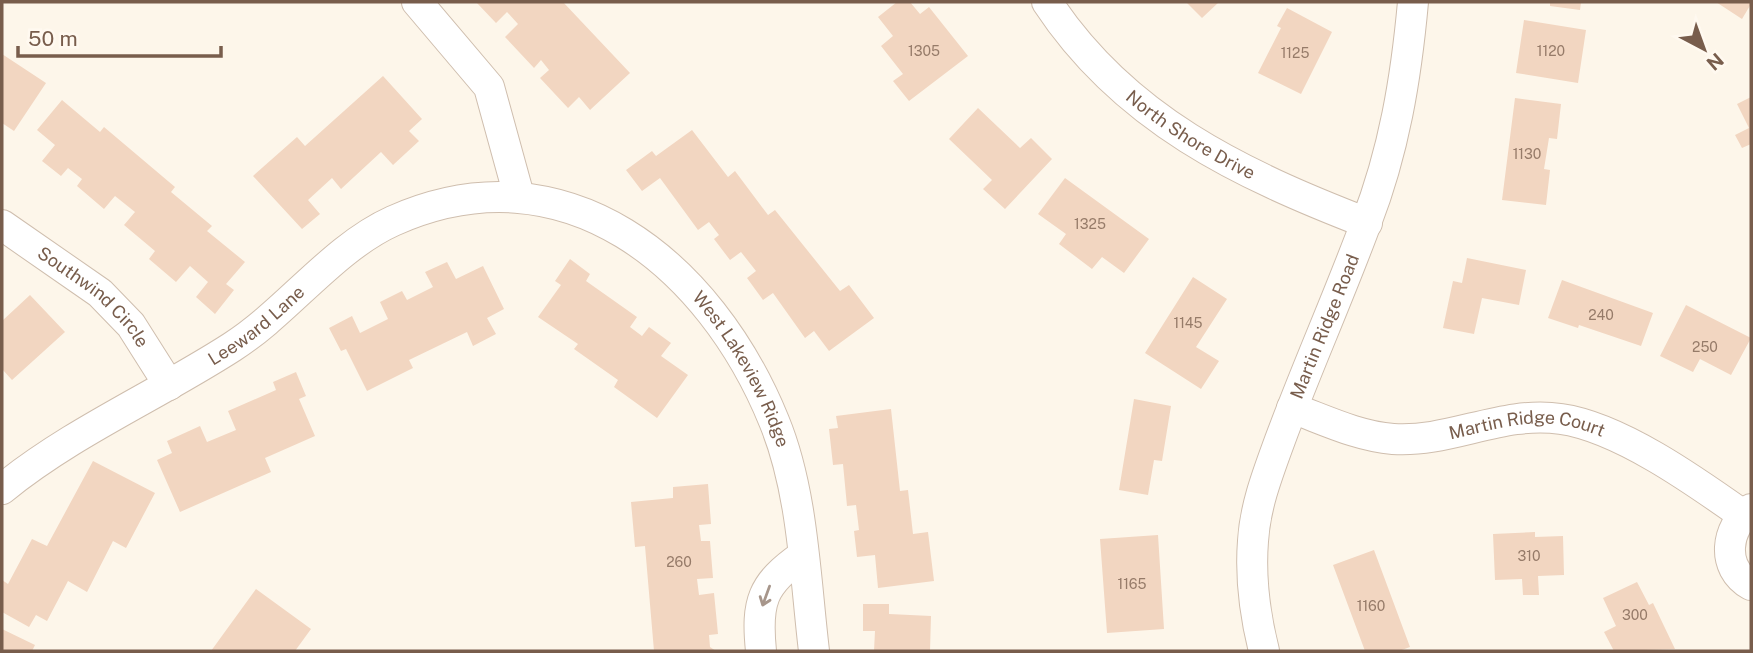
<svg xmlns="http://www.w3.org/2000/svg" width="1753" height="653" viewBox="0 0 1753 653" font-family="'Public Sans',sans-serif">
  <style>
    .building { fill: #f2d6c1 }
    .lines { fill: none; stroke-linecap: round; stroke-linejoin: round }
    .minor-casing { stroke: #cfbeae; stroke-width: 32 }
    .minor { stroke: #fff; stroke-width: 30 }
    .oneway { stroke: #a7968b }
    .labels { text-anchor: middle; stroke-width: 5; stroke-linejoin: round; paint-order: stroke }
    .number-label { font-size: 14px; fill: #967b69 }
    .street-label { font-size: 18px; fill: #785d4c; stroke: #fff9f0 }
  </style>
  <rect width="100%" height="100%" fill="#fdf6ea"/>
  <path class="building" d="M476,2h87l67,71 -40,37 -11,-13 -11,11 -28,-30 9,-8 -8,-10 -7,8 -29,-31 13,-13 -11,-12 -11,11z
    M897,2h13l10,12 9,-7 39,49 -59,45 -16,-20 10,-7 -22,-28 12,-10 -15,-19z
    M1186,2h33l-17,16z
    M1550,2h31l-1,8 -30,-4z
    M1716,2h35v2l-9,15z
    M1287,8l45,24 -31,62 -43,-21 23,-45 -4,-2z
    M1524,20l62,10 -8,53 -62,-10z
    M2,54l44,29 -32,48 -12,-8z
    M383,76l39,43 -13,12 10,10 -26,24 -12,-13 -40,37 -9,-11 -24,22 12,14 -18,15 -49,-53 44,-39 8,9z
    M1751,97v47l-9,4 -7,-13 14,-7 -12,-24z
    M1515,98l46,6 -4,35 -8,-1 -5,31 6,1 -4,35 -44,-5z
    M62,100l38,32 4,-5 71,60 -4,5 41,34 -5,5 38,31 -19,22 8,6 -19,24 -19,-17 12,-15 -18,-16 -14,16 -27,-23 6,-8 -31,-26 11,-13 -20,-16 -11,13 -27,-23 5,-7 -14,-11 -7,8 -19,-15 13,-16 -18,-15z
    M978,108l42,40 11,-10 21,21 -47,50 -22,-20 9,-9 -43,-41z
    M692,130l36,47 7,-6 33,44 7,-5 65,81 9,-6 25,33 -45,33 -15,-20 -9,7 -32,-45 -10,7 -16,-22 9,-7 -15,-19 -11,8 -16,-21 5,-4 -10,-13 -11,8 -38,-52 -18,13 -16,-21 26,-19 4,5z
    M1065,178l84,61 -25,34 -22,-16 -10,12 -33,-25 7,-10 -28,-20z
    M1467,258l59,12 -7,35 -37,-7 -8,36 -31,-6 10,-47 9,2z
    M570,259l20,15 -4,7 51,36 -7,10 12,9 7,-9 22,16 -10,13 27,19 -31,43 -43,-31 4,-7 -44,-31 4,-5 -40,-27 23,-32 -6,-4z
    M447,262l9,17 27,-13 21,43 -17,9 9,16 -23,12 -6,-14 -58,28 4,8 -46,23 -21,-42 -5,2 -12,-23 23,-12 8,17 28,-14 -8,-17 22,-11 5,9 26,-13 -8,-15z
    M1193,277l34,22 -31,48 23,14 -18,28 -56,-36z
    M1562,280l91,33 -12,33 -62,-21 -1,3 -30,-10z
    M30,295l35,37 -53,48 -10,-11v-48z
    M1686,305l65,33 -20,37 -31,-16 -7,13 -33,-16z
    M296,372l10,24 -7,3 16,37 -50,22 6,14 -91,40 -23,-52 15,-7 -5,-12 33,-15 7,16 29,-12 -8,-19 48,-21 -3,-8z
    M1134,399l37,7 -9,55 -8,-1 -6,35 -29,-5z
    M891,409l9,82 8,-1 5,44 15,-2 6,49 -56,7 -3,-33 -18,2 -3,-26 5,-1 -3,-25 -9,1 -4,-42 -10,1 -4,-36 9,-1 -2,-12z
    M93,461l62,32 -29,55 -13,-7 -26,51 -19,-11 -21,40 -11,-6 -7,12 -27,-15v-32l6,4 24,-45 15,7z
    M708,484l3,40 -12,1 2,16h9l3,37 -16,1 2,16 15,-2 4,41 -9,1 1,12 6,4h-62l-9,-105 -10,1 -4,-45 42,-4v-11z
    M1535,532v5l28,-1 1,39 -26,1 1,19h-16l-1,-16 -27,1 -2,-46z
    M1158,535l6,94 -57,4 -7,-94z
    M1374,550l36,97 -11,4h-34l-32,-86z
    M1637,582l12,23 4,-2 22,46 -61,2 -10,-19 12,-6 -13,-28z
    M256,589l55,40 -16,22h-84z
    M863,604h26v10l42,2 -1,35h-56l1,-20h-12z
    M2,629l33,16 -3,6h-30z"/>
  <g class="lines">
    <g class="minor-casing">
      <g id="minor">
        <path d="M417,2l72,85 30,109"/>
        <path id="s1" d="M1047,2c77,117 193,172 320,221"/>
        <path id="s2" d="M2,225l98,68 31,32 38,60"/>
        <path id="s3" d="M1292,408c33,12 65,28 101,31 57,4 110,-29 168,-20 58,8 134,62 182,96"/>
        <path id="s4" d="M2,489c70,-57 154,-93 230,-142 55,-35 101,-99 161,-126 172,-77 317,43 381,200 29,70 31,155 40,230"/>
        <path d="M1751,509c-25,18 -31,59 0,76"/>
        <path d="M761,651c-5,-49 1,-67 41,-95"/>
        <path id="s5" d="M1264,651c-9,-36 -14,-72 -11,-110 2,-35 15,-68 27,-101 27,-73 59,-144 86,-217 28,-72 40,-144 47,-221"/>
      </g>
    </g>
    <use href="#minor" class="minor"/>
  </g>
  <defs><path id="oneway-shaft" d="M-6 0H5M1.5-3L5.5 0L1.5 3" fill="none" stroke-width="1.6" stroke-linecap="round" stroke-linejoin="round" transform="scale(1.75)"/></defs>
  <use class="oneway" href="#oneway-shaft" transform="translate(766 596) rotate(110)"/>
  <g class="labels">
    <g class="number-label">
      <text x="924" y="56">1305</text>
      <text x="1551" y="56">1120</text>
      <text x="1295" y="58">1125</text>
      <text x="1527" y="159">1130</text>
      <text x="1090" y="229">1325</text>
      <text x="1601" y="320">240</text>
      <text x="1188" y="328">1145</text>
      <text x="1705" y="352">250</text>
      <text x="1529" y="561">310</text>
      <text x="679" y="567">260</text>
      <text x="1132" y="589">1165</text>
      <text x="1371" y="611">1160</text>
      <text x="1635" y="620">300</text>
    </g>
    <g class="street-label">
      <text dy="6" stroke="none"><textPath href="#s1" startOffset="198">North Shore Drive</textPath></text>
      <text dy="6" stroke="none"><textPath href="#s2" startOffset="117">Southwind Circle</textPath></text>
      <text dy="6" stroke="none"><textPath href="#s4" startOffset="303">Leeward Lane</textPath></text>
      <text dy="6" stroke="none"><textPath href="#s5" startOffset="338">Martin Ridge Road</textPath></text>
      <text dy="6" stroke="none"><textPath href="#s4" startOffset="900">West Lakeview Ridge</textPath></text>
      <text dy="6" stroke="none"><textPath href="#s3" startOffset="242">Martin Ridge Court</textPath></text>
    </g>
  </g>
  <rect width="1753" height="653" fill="none" stroke="#785d4c" stroke-width="7"/>
  <g transform="translate(1704 49) rotate(139)" stroke="#fff9f0" stroke-width="5" paint-order="stroke">
  <path d="M0-5L12 26L0 18L-12 26Z" fill="#785d4c"/>
  <text y="-10" font-size="19" font-weight="bold" text-anchor="middle" fill="#785d4c">N</text>
  </g>
  <path d="M18 46v10h203v-10" fill="none" stroke="#785d4c" stroke-width="3.5"/>
  <text x="28" y="46" font-size="21" fill="#785d4c" stroke="#fff9f0" stroke-width="5" paint-order="stroke">50 m</text>
</svg>
